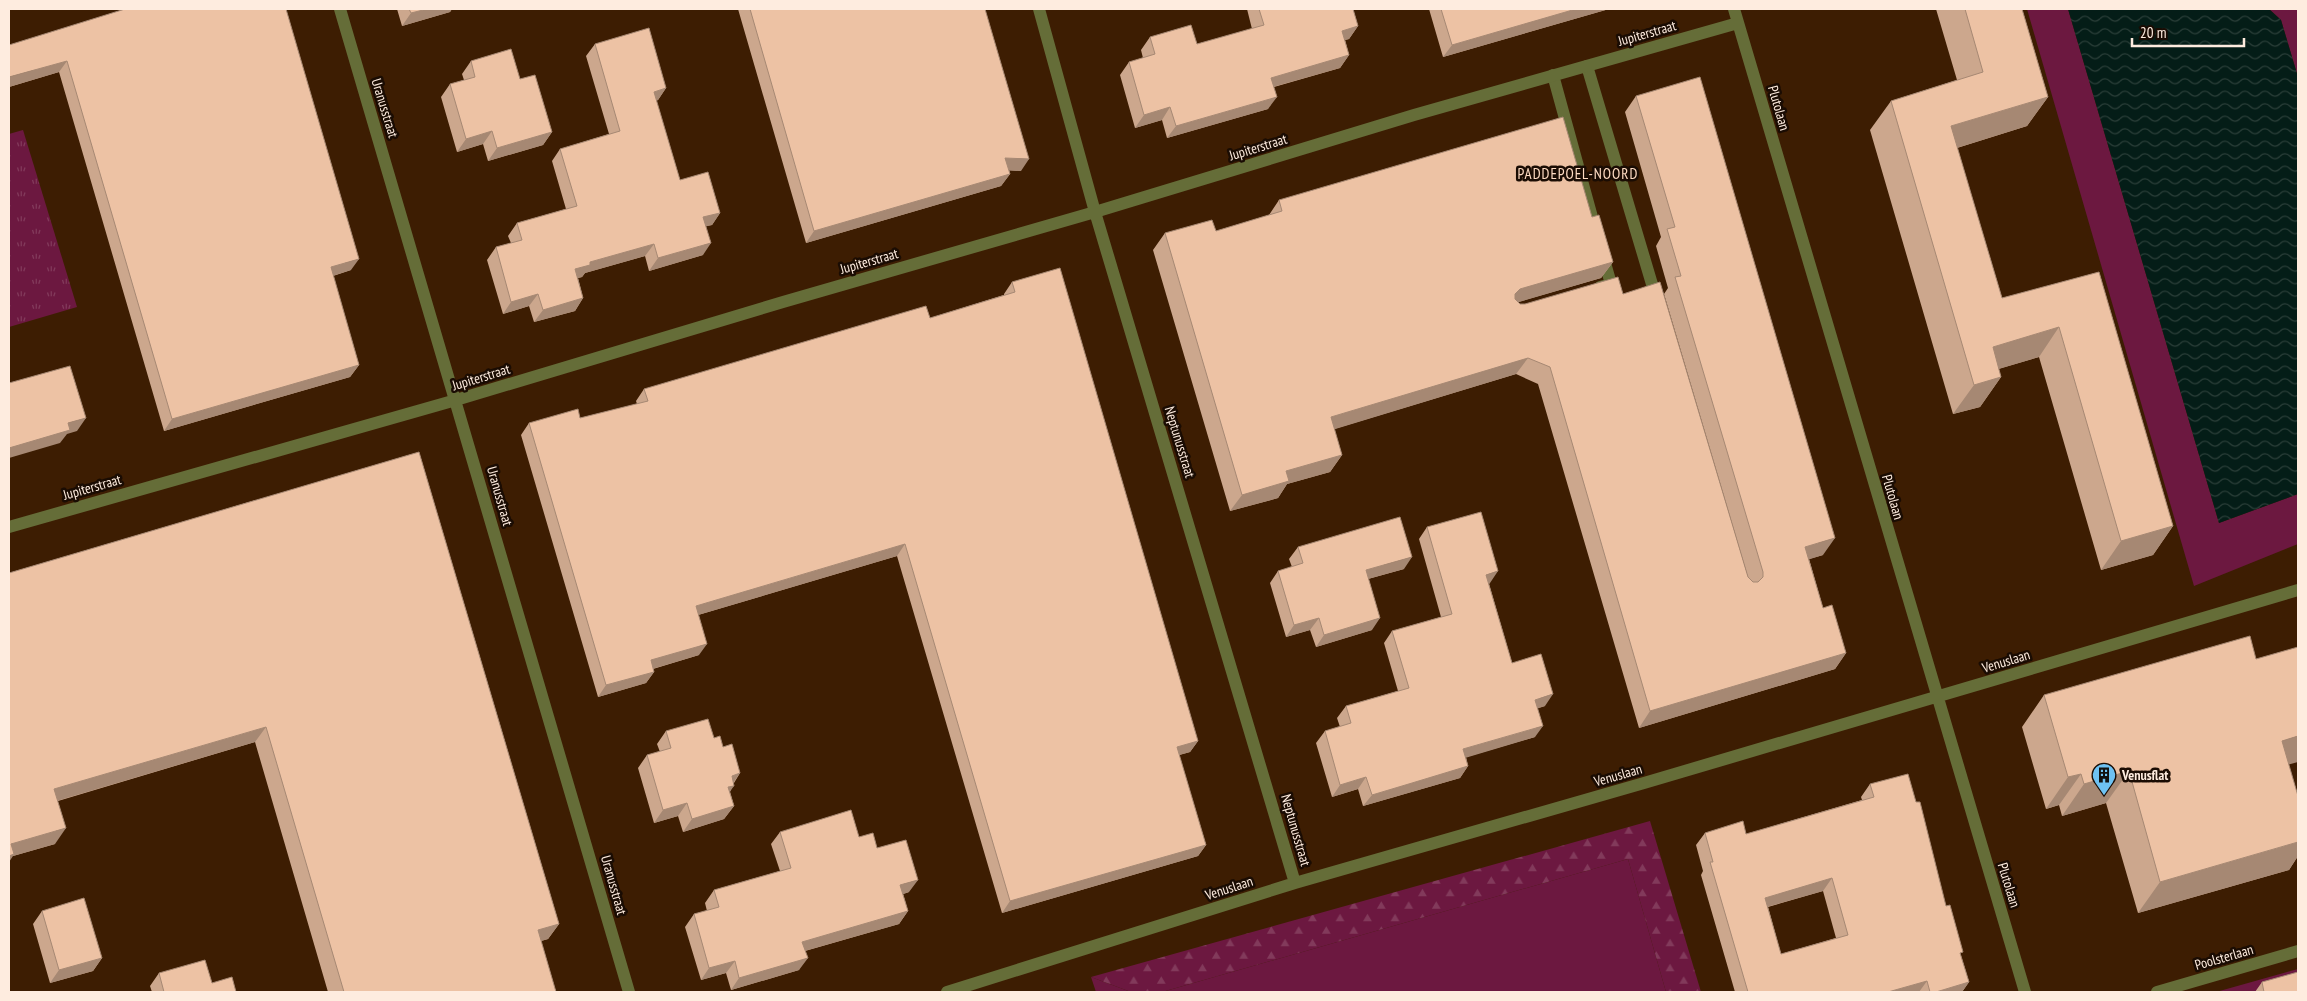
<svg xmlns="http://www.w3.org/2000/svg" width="2307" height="1001" viewBox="0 0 2307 1001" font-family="'PT Sans Narrow',sans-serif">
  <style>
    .grass { fill: #6c1840 }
    .forest { fill: url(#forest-firs) }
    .park { fill: url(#park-tufts) }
    .water { fill: url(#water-waves) }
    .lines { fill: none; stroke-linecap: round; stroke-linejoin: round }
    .service { stroke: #656d38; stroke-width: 12 }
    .minor { stroke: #656d38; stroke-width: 12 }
    .wall { fill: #cca78d; fill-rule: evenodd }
    .shaded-wall { fill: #a68873 }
    .building { fill: #edc2a4; stroke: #a68873; fill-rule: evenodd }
    .labels { text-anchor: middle; stroke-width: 5; stroke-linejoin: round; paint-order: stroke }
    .street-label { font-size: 14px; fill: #feecdf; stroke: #1a0c03 }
    .poi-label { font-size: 14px; font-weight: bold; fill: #feecdf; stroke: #1a0c03; text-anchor: start }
    .neighbourhood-label { font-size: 15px; letter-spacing: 1px; fill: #fedbc2; stroke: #1a0c03 }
  </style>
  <defs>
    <pattern id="forest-firs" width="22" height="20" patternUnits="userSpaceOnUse" patternTransform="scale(1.25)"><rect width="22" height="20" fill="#6c1840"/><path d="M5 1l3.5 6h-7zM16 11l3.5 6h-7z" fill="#823a5b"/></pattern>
    <pattern id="park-tufts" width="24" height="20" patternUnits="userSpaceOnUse" patternTransform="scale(1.25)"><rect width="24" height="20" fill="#6c1840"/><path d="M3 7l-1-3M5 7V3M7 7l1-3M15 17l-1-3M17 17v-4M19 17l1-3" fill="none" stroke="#823a5b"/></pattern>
    <pattern id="water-waves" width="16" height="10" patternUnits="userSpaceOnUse" patternTransform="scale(1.25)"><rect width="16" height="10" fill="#041d17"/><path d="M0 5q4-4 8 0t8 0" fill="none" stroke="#2a3e38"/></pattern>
  </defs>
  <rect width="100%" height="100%" fill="#3d1d02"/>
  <path class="grass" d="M2027,9h41l151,514 79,-29v50l-104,42z
    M2269,9h29v68l-17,-57z
    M1628,859l38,133h-504z
    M2298,969v23h-82z
    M1091,977l40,15h-35z"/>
  <path class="forest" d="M1650,821l51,171h-35l-38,-133 -466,133h-31l-40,-15z"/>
  <path class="park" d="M23,130l54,177 -68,20v-193z"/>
  <path class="water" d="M2068,9h201l12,11 17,57v417l-79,29z"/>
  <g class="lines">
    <path class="service" d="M1587,66l70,235
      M1553,75l39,142
      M1600,287l11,-3 -8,-28"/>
    <path class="minor" d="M340,9l289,983
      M1039,9l56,203 200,671
      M1734,9l291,983
      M9,527l447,-127 327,-98 312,-90 319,-97 324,-92
      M947,992l348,-109 349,-100 654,-193
      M2157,992l141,-41"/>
  </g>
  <path class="wall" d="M125,9l226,261 -18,6 26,89 -9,12 -186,54 -105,-359 -50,15z
    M397,9h55l-2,3 -48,14z
    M738,9h247l36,162 -12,-1 1,4 -9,12 -195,57z
    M1247,9h106l5,17 -9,13 -4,1 4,15 -9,13 -66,19 -6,22 -101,29 -5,-18 -27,8 -15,-53 9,-13 14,-4 -2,-8 9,-13 47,7 55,-15z
    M1429,9h180l-166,48z
    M1936,9h86l26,88 -21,29 -70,22 45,150 97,-26 74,254 -20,29 -52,15 -62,-213 -41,12 3,8 -21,30 -27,7 -83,-284 21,-29 66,-21z
    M595,44l71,44 -8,12 -2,1 24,79 40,33 -8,12 -6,1 -3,29 -54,16 -4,-15 -60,17 -3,4 -4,1 5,20 -8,13 -41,11 -5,-16 -26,8 -16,-54 9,-13 15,-4 -3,-7 9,-13 49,-14 -14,-48 8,-12 49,-15 -23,-78z
    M471,61l81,71 -9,13 -55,16 -5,-17 -26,8 -16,-55 9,-13 14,-4 -2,-6z
    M1636,96l187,459 -14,4 14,49 23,45 -11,16 -196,59 -101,-344 -22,-10 -182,55 8,26 -12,17 -43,12 -9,14 -48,13 -77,-261 12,-17 51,-2 53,-16 10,-15 313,17 21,45 -12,16 -83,24 2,2h5l98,-10 125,283 -84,-283 4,-6 -12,-42 5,-9 -36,-125z
    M1012,282l186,459 -8,11 -11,3 27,90 -8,11 -196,57 -105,-357 -199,59 1,40 -46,14 1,3 -8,11 -48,14 -77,-262 8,-12 51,-5 57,-14 -1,-3 8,-12 286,-71 74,-23v-1z
    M419,452l140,472 -11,15 -7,2 15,51h-228l-73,-250 -197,59 -3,43 -42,12 -4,-283z
    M1427,527l63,56 -1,1 23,79 33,43 -7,2 -3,29 -69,20 2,9 -8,12 -97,28 -5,-17 -26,8 -16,-54 9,-12 15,-4 -3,-9 9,-12 52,-15 -14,-48 8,-12 49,-14 -22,-78z
    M1298,547l106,22 -36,10 4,51 -56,17 -6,-17 -24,7 -16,-54 8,-12 14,-4 -3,-8z
    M2256,659l42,137v60l-9,14 -151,43 -32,-110 -44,13 -3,-11 -13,4 -24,-82 22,-32z
    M666,731l48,7 9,9 17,26 -6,10 -4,9 4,14 -10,13 -41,13 -5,-16 -24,7 -16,-55 9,-13 13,-3 -3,-8z
    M1870,784l76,122 23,76 -7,10h-227l-34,-117 2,-4 -7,-26 9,-12 41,1 116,-34 -1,-3zM1823,891l13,47 -55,16 -13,-47z
    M780,832l79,5 18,11 32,44 -6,2 5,17 -9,13 -94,27 -6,19 -68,20 -5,-17 -25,7 -16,-53 9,-13 13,-3 -2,-8 9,-13 66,-19 -9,-27z
    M42,911l60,47 -9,13 -43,12 -17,-59z
    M159,973l53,10 24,9h-84l-2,-6z
    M2262,982l36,10h-43z"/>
  <path class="shaded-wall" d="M427,9h25l-2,3 -48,14 9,-13z
    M1576,9h33l-166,48 9,-12z
    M1358,26l-9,13 -16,4 9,-12z
    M1349,55l-9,13 -78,22 9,-12z
    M67,61l-8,11 -50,15v-10z
    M666,88l-8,12 -13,4 9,-12z
    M1277,97l-9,12 -101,29 9,-12z
    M2048,97l-21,29 -96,30 20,-30z
    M1170,107l-8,13 -27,8 9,-13z
    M492,131l-9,13 -26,8 9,-13z
    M552,132l-9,13 -55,16 9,-13z
    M1005,158l24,1 -8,12 -24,-1z
    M1010,174l-9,12 -195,57 8,-12z
    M720,213l-8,12 -17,4 8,-12z
    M711,243l-8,12 -54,16 9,-13z
    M654,244l-9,12 -60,17 -3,4 -16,4 9,-12 15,-7z
    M359,259l-8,11 -28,9 8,-12z
    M1613,262l-12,16 -92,27 6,-11 5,-5z
    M538,294l-9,12 -26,8 8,-12z
    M583,298l-8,13 -41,11 9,-12z
    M2059,327l-20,30 -67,20 21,-30z
    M1528,358l-12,16 -197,60 12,-17z
    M359,365l-9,12 -186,54 8,-12z
    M2001,377l-21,30 -27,7 21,-29z
    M86,418l-9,13 -10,3 -7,9 -51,15v-10l59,-25z
    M1342,455l-12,17 -43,12 -9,14 -48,13 12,-16 44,-24z
    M2173,526l-20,29 -52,15 20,-29z
    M1835,538l-12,17 -29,9 11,-17z
    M905,544l-8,12 -209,62 8,-12z
    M1412,557l-8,12 -47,13 9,-12z
    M1498,571l-8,12 -12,4 8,-12z
    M1319,618l-9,12 -24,7 8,-12z
    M1380,618l-8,12 -56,17 8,-12z
    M707,644l-8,11 -57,17 9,-12z
    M1846,653l-11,16 -196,59 11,-17z
    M654,672l-8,11 -48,14 8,-12z
    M1553,694l-8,12 -18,6 8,-12z
    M1543,726l-8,11 -80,24 8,-12z
    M266,727l-11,15 -212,63 11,-16z
    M2298,736v26l-38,10 22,-31z
    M1198,741l-8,11 -21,6 8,-11z
    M1468,766l-8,12 -97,28 9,-11z
    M2129,771l-23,32 -44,13 22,-32z
    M740,773l-9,13 1,-10z
    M2081,774l-22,31 -13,4 22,-32z
    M1366,777l-8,12 -26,8 8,-12z
    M734,786l-9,12 3,-11z
    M687,803l-9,13 -24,7 9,-13z
    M734,806l-10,13 -41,13 9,-13z
    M66,828l-11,16 -42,12 -4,6v-14l2,-4z
    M2298,842v14l-9,14 -151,43 22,-31z
    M1206,845l-8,11 -196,57 8,-12z
    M1832,878l-9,13 -67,19 9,-12z
    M918,880l-9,12 -17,6 8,-13z
    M908,911l-9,13 -105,30 8,-12z
    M559,924l-11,15 -21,6 11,-15z
    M102,958l-9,13 -43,12 9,-13z
    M808,958l-9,12 -68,20 8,-12z
    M735,961l-9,12 -25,7 8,-12z
    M1927,981l-8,11h-31z
    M1969,982l-7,10h-26z"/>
  <path class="building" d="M125,9h161l73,250 -28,8 28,98 -187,54 -105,-358 -58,16v-32z
    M409,9h18l-16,4z
    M750,9h235l44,150 -24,-1 5,16 -196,57z
    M1259,9h94l5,17 -16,5 7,24 -78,23 6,19 -101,29 -6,-19 -26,8 -15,-53 26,-8 -5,-17 41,-12 6,19 67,-19z
    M1441,9h135l-124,36z
    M1965,9h57l26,88 -97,29 51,172 97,-26 74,254 -52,15 -62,-214 -66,20 8,30 -27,8 -83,-284 92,-29z
    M649,28l17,60 -12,4 26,88 28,-8 12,41 -17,4 8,26 -53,15 -4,-14 -64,18v3l-15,4 8,29 -40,12 -5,-16 -27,8 -15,-55 26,-7 -5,-17 60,-17 -17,-57 60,-18 -25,-87z
    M511,49l9,30 15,-4 17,57 -55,16 -5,-17 -26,8 -16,-55 25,-7 -4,-16z
    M1700,77l135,461 -30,9 18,61 9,-3 14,48 -196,58 -100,-344 -22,-9 -197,59 11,38 -56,16 3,10 -47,14 -77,-262 47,-13 4,11 66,-20 -3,-11 284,-83 29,100 7,-2 14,47 -93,27 -5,5v5l5,5h5l93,-27 5,17 37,-12 88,295 5,5h5l5,-5v-5l-88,-295 6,-1 -14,-47 8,-2 -39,-131z
    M1060,268l138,473 -21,6 29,98 -196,56 -105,-357 -209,62 11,38 -56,16 3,12 -48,13 -77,-262 49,-14 2,9 68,-17 -4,-12 282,-83 4,12 85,-26 -3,-10z
    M70,366l16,52 -18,5 2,7 -61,18v-65z
    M419,452l140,472 -21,6 18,62h-212l-78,-265 -212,62 12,39 -55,16 3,10 -5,2v-283z
    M1481,512l17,59 -12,4 26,88 29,-9 12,40 -18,6 8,26 -80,23 5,17 -56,17 -40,12 -6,-18 -26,8 -15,-54 26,-8 -5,-17 63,-18 -17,-57 60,-17 -25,-87z
    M1400,517l12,40 -46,13 14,48 -56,17 -5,-17 -25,7 -16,-54 25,-8 -5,-16z
    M2250,636l6,23 42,-12v89l-16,5 16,55v46l-138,40 -31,-111 -45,13 -3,-10 -13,3 -24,-82z
    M708,719l6,19 6,-2 3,11 9,-3 8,29 -8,3 2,10 -6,1 6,19 -42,13 -5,-16 -24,7 -16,-55 24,-7 -5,-17z
    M1908,774l8,28h4l26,104 4,-1 13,47 -3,1 9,29 -33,10h-6l-3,-11 -39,11h-140l-38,-130h3l-8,-29 38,-12 3,13 128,-37 -4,-13zM1832,878l16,57 -67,19 -16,-56z
    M851,810l8,27 14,-4 4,15 29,-8 12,40 -18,5 8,26 -106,31 6,16 -69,20 -4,-17 -26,7 -15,-54 25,-7 -5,-17 77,-22 -11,-36z
    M84,898l18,60 -43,12 -17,-59z
    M205,960l7,23 20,-6 4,15h-72l-5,-19z
    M2298,972v20h-34l-2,-10z"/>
  <defs>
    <g id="building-pin" transform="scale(1.25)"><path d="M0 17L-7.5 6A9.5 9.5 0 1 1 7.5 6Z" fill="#6ec2f3" stroke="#1a0c03"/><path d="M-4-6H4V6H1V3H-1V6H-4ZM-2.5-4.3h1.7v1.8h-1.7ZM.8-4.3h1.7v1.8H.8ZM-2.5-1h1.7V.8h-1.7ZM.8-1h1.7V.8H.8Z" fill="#111"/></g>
  </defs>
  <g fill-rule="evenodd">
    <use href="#building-pin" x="2104" y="775"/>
  </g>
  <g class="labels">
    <g class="street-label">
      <text transform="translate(1647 33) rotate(-16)" y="5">Jupiterstraat</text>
      <text transform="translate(385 108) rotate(73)" y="5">Uranusstraat</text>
      <text transform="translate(1779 108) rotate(74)" y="5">Plutolaan</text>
      <text transform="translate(1258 147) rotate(-17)" y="5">Jupiterstraat</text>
      <text transform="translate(869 261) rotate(-16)" y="5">Jupiterstraat</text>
      <text transform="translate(481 377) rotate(-17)" y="5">Jupiterstraat</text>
      <text transform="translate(1180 442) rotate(73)" y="5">Neptunusstraat</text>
      <text transform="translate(92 487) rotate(-16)" y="5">Jupiterstraat</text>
      <text transform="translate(500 496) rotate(74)" y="5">Uranusstraat</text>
      <text transform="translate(1893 497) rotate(74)" y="5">Plutolaan</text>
      <text transform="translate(2006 661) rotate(-17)" y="5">Venuslaan</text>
      <text transform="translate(1618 775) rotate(-16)" y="5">Venuslaan</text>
      <text transform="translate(1296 830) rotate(74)" y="5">Neptunusstraat</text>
      <text transform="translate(614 885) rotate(74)" y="5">Uranusstraat</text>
      <text transform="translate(2009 885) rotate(73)" y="5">Plutolaan</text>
      <text transform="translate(1229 888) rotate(-18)" y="5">Venuslaan</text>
      <text transform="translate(2224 957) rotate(-16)" y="5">Poolsterlaan</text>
    </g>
    <g class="poi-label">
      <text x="2122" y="780">Venusflat</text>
    </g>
    <g class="neighbourhood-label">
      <text x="1578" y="179">PADDEPOEL-NOORD</text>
    </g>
  </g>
  <rect width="2307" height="1001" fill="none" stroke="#feecdf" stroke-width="20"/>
  <path d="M2132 38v8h112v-8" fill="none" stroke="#feecdf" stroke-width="2.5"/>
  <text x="2140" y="38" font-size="15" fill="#feecdf" stroke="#1a0c03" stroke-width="4" paint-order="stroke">20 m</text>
</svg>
